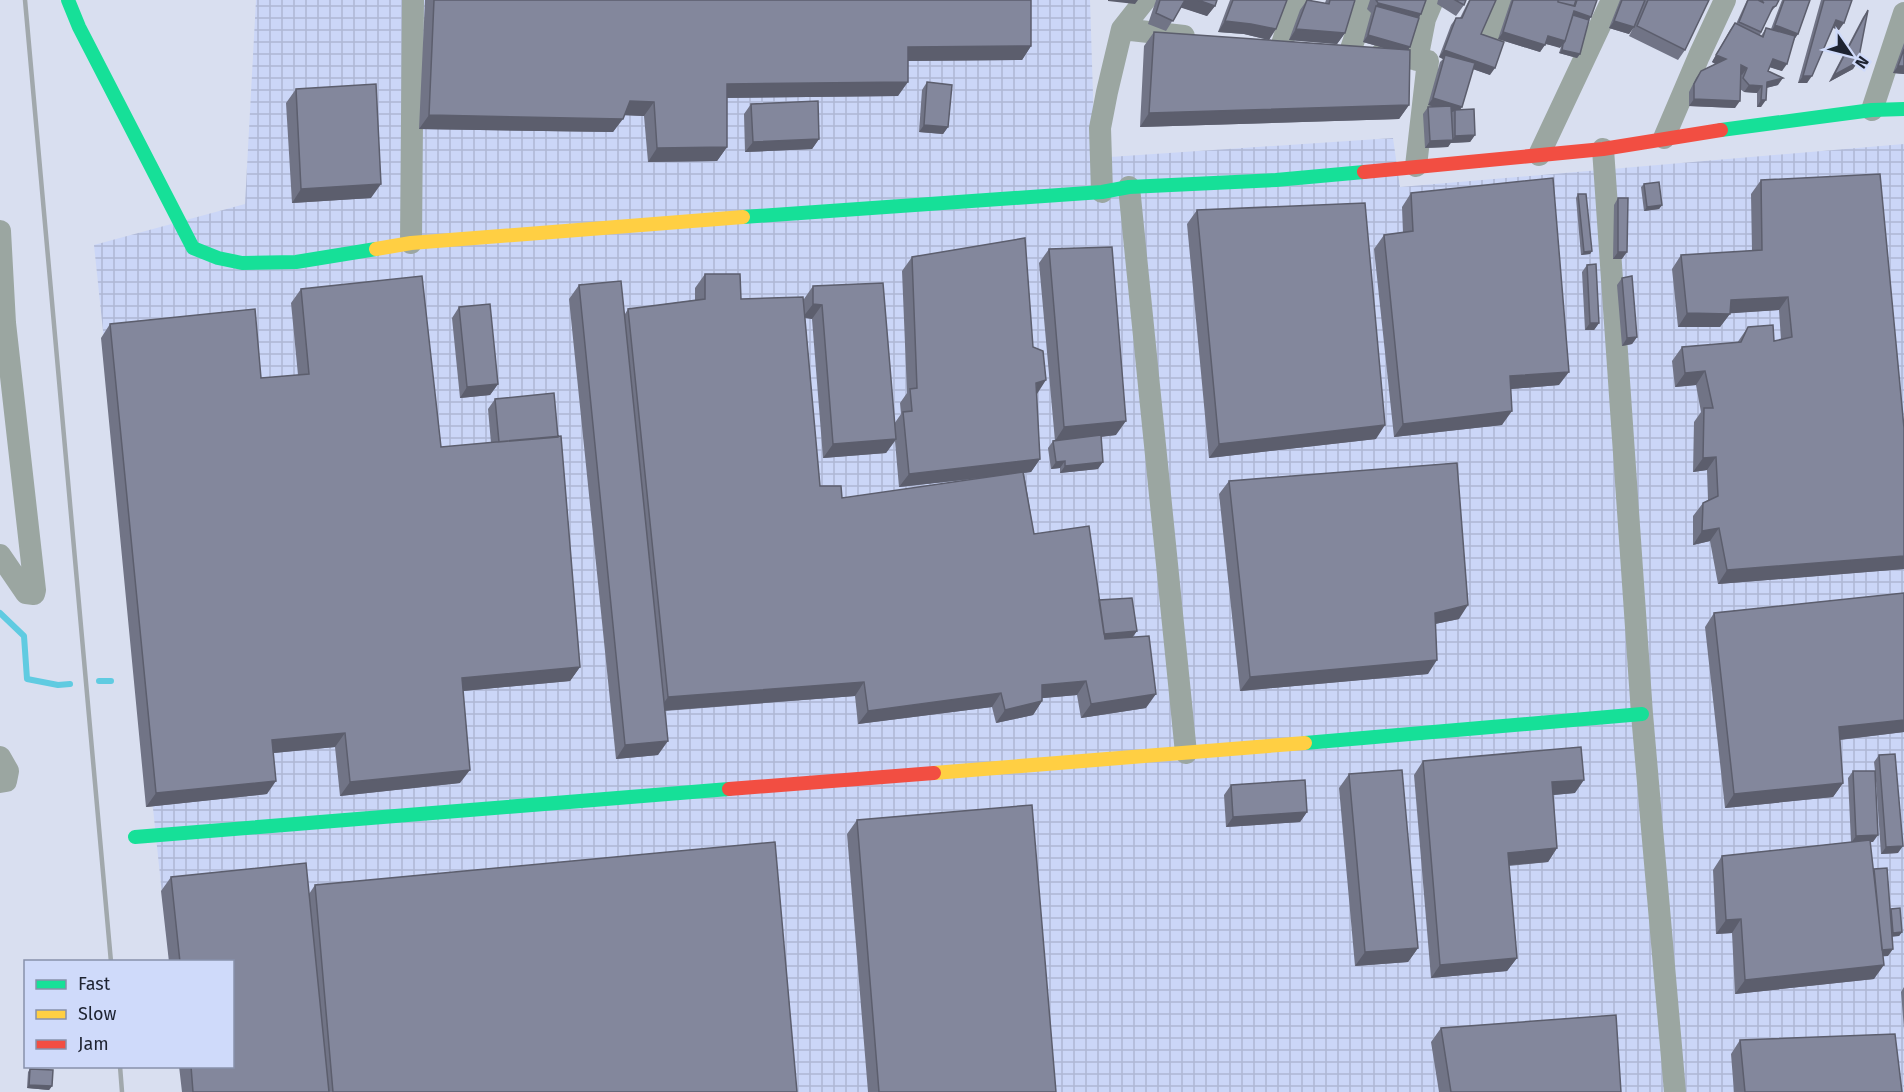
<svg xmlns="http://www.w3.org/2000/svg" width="1904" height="1092" viewBox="0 0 1904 1092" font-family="'Fira Sans',sans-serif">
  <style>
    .industrial { fill: url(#industrial-grid) }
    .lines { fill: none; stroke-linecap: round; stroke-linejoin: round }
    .stream { stroke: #60cbe1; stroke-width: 6 }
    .street { stroke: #9ba6a1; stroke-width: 22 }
    .fast { stroke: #16e098; stroke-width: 14 }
    .slow { stroke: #ffcf43; stroke-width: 14 }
    .jam { stroke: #f24e42; stroke-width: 14 }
    .rail { stroke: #a1a8ac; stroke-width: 4.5 }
    .wall { fill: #717486; fill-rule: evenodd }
    .shaded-wall { fill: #5c5e6d }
    .building { fill: #83879c; stroke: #5c5e6d; stroke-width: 1.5 }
  </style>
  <defs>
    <pattern id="industrial-grid" width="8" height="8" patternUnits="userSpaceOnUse" patternTransform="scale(1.5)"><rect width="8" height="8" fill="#cbd6f7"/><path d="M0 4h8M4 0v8" fill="none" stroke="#aeb7d4"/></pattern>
  </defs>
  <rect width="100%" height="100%" fill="#d9dff0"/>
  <path class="industrial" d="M256,0h834l5,158 298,-20 7,49 504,-43v948h-1722l50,-26v-104l-63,-1 -75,-716 151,-41z"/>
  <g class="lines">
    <path class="stream" d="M0,613l24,23 3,43 31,6 12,-1
      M99,681h12"/>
    <path class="street" d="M1122,29l62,7
      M1492,37l15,-37
      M1282,44l14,-44
      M1351,49l16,-49
      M1381,54l47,7 -12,105
      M1417,60l8,-41 8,-19
      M1872,110l32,-97
      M1664,138l35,-82 26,-56
      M1603,149l39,565 33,378
      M1539,155l73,-155
      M1129,187l57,566
      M1102,192l-2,-64 7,-36 15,-63 23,-29
      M0,231l5,92 30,267 -1,4 -8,-1 -26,-38
      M411,243l2,-243
      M0,757l8,14 -2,10 -6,1"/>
    <path class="fast" d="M68,0l11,27 114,221 25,10 24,5 54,-1 80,-13
      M1721,130l151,-20 32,-1
      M743,217l359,-25 27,-5 147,-7 88,-8
      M1305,743l337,-29
      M135,837l594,-48"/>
    <path class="slow" d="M376,249l35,-6 332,-26
      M934,773l371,-30"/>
    <path class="jam" d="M1364,172l239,-23 118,-19
      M729,789l205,-16"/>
    <path class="rail" d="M25,0l86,962
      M120,1066l2,26"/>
  </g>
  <path class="wall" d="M425,0h606v46l-9,14 -114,1 -10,35 -171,2v49l-10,14 -69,1 -4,-46 -20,-1 -11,17 -194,-3z
    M1156,0h61l-2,6 -8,10 -26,-9 -15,24 -18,-7z
    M1230,0h57l-18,40 -25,-6 -26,-2z
    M1307,0l18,3 1,-3h29l-10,33 -8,11 -48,-4 11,-30z
    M1370,0h56l-7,18 -9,29 -2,3 1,55 -10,14 -259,8 4,-81 10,-14 234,17 -25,-7 8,-29 -4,-4z
    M1438,0h28l-2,5 -8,11 -19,-12z
    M1469,0h27l-15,34 9,41 -17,-6 -13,41 15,25 -5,7 -20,1 -2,4 -23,1 -2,-34 5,-7h6l-6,-2 12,-43 3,-3 -4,-2 12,-32 5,-7h4z
    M1511,0h86l-6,17 -2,3 -9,34 -3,4 -18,-5 2,-6 -16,-3 -5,8 -42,-13z
    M1620,0h89l-24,50 -7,10 -49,-24 4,-8 -4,6 -20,-6z
    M1747,0h32l-3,6 -6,7 -10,22 1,1 5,-8 5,1 11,-29h28l-12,34 -3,4 -13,33 -12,-4 -2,4 10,14 -12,3 -5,19h-4v-14l-13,-1 -4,-3 -5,19 -46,-2v-14l7,-14 5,-7 14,-7 -3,-2 18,-32 5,-7 1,1z
    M1821,0h31l-13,30 -6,-2 -26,55h-9z
    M1868,10l-15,59 -24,13 34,-65z
    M1904,43v31l-11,-1z
    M927,82l21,45 -5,7 -24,-2 3,-42z
    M296,89l75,109 -79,5 -6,-100z
    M751,104l68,35 -7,10 -67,3 -1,-38z
    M1761,180l143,248v141l-186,15 -8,-43 -17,4v-29l10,-13 5,-3 -1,-30 -14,2 1,-50 7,-10 -5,-27 -21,2 -3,-26 10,-14 55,-4 11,-16 26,14 7,-1 -2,-30 -49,3 -10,14h-42l-6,-58 9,-14 71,-4 -1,-57z
    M1644,184l18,21 -3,4 -15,2 -3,-24z
    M1411,193l148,192 -48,4 -9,36 -108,12 -20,-188 10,-14 19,-2 -1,-26z
    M1578,194l14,57 -2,3 -9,1 -5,-57z
    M1618,198l4,61h-9l1,-54z
    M1197,210l179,229 -167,19 -22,-234z
    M1049,249l67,186 -14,2 -4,32 -38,4v-5l-9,1 -3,-21 5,-7h2l-16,-178z
    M912,257l124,137 4,65 -9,13 -7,1 10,61 65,66 38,31 -5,6 14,71 -65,10 -4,-23 -35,3v3l-9,14 -37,8 -4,-16 -134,17 -3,-28 -190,15 -7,44 -42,4 -47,-460 10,-14 46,29 3,-5 67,-9v-12l10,-14 36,25h63l9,-13 81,138 7,-10 -1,-11 7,-10 -5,-122zM805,318l7,1 11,139 63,-5 9,-12 4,46 94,-10 -151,21 -22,-12z
    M1587,265l12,58 -5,7h-9l-3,-58z
    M1622,278l15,59 -5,7 -10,2 -5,-61z
    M301,289l140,158 50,-4 -3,-34 7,-10 85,268 -10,14 -107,10 -3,92 -120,13 -5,-49 -61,6 -7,41 -121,13 -45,-469 9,-14 151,54 37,-3 -7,-72z
    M459,307l39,77 -8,11 -30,3 -8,-80z
    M1229,481l230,138 -24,5 -7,50 -188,17 -21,-197z
    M1904,593v139l-64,8 3,43 -10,14 -108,11 -20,-181 9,-14z
    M1879,755l19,98 -17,1 -5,-73 -3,61h-3l3,29 1,-2 16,42 1,-2 11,23 -3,4h-7l-4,20h-5l-9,23 -139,15 -3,-61 -16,1 -3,-64 9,-14 129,-14 -3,-64 5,-7h22l-1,-9z
    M1423,761l152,32 -22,2 4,53 -9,14 -39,4 8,92 -10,13 -76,7 -17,-203z
    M1349,774l69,174 -10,14 -53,4 -16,-178z
    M1231,785l76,27 -7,10 -74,5 -2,-32z
    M857,820l199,272h-188l-21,-258z
    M171,877l138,17 6,-9 482,207h-615l-3,-26h53v-104h-63l-8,-71z
    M1904,987v42l-3,-37z
    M1441,1028l180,64h-182l-8,-50z
    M1740,1040l162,52h-168l-3,-38z
    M30,1069l22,17 -3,4 -22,-2 1,-16z"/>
  <path class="shaded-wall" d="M1108,0h30l-3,4 -27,-3z
    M1184,0h14l17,6 -8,10 -28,-9z
    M1378,3l43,11 -7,11 -38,-19z
    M1574,11l17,6 -5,7 -15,-10z
    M1836,20l8,3 -5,7 -8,-3z
    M1225,21l26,3 25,5 -7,11 -25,-6 -26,-2z
    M1614,21l20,6 -5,7 -20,-6z
    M1775,25l23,9 -5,7 -23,-8z
    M1296,29l49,4 -8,11 -48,-4z
    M1503,32l42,13 -5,7 -42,-13z
    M1368,35l42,12 -5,7 -42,-12z
    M1548,36l17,5 -5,7 -17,-5z
    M1031,46l-9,14 -124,1 10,-14z
    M1444,50l51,18 -5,7 -46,-16 1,-4 -2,4 -4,-2z
    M1562,50l18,4 -3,4 -18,-5z
    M1716,55l10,4 -5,7 -9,-4z
    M1773,59l14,5 -5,7 -13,-4z
    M1858,62l-5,7 -24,13 5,-7z
    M1741,65l6,3 -5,7 -6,-3z
    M1898,66h6v8l-11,-1z
    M1803,76h9l-5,7h-9z
    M1783,78l-5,7 -16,4 5,-7z
    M908,82l-10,14 -181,2 10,-14z
    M1749,85l13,1 -5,7 -13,-1z
    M1433,98l29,9 -5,7 -2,-4 -2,2 -25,-7z
    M1694,99l46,2 -5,7 -46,-2z
    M1761,100h5l-5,7h-4z
    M630,101l24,1 -10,14 -24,-1z
    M1409,105l-10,14 -259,8 9,-14z
    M429,115l194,4 -10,13 -194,-3z
    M924,125l24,2 -5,7 -24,-2z
    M1475,135l-5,7 -20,1 5,-7z
    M819,139l-7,10 -67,3 8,-10z
    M1453,140l-5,7 -23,1 5,-7z
    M727,147l-10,14 -69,1 9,-14z
    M381,184l-10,14 -79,5 9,-14z
    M1662,205l-3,4 -15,2 3,-4z
    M1592,251l-2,3 -9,1 3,-3z
    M1618,252h9l-5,7h-9z
    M1788,297l-9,13 -58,4 10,-14z
    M813,304l9,1 -10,14 -9,-2z
    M1687,313l43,1 -10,13h-42z
    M1590,323h9l-5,7h-9z
    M1637,337l-5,7 -10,2 5,-8z
    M1705,371l-9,14 -21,2 10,-14z
    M1569,372l-10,13 -59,5 10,-14z
    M1046,380l-9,14 -1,-11z
    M498,384l-8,11 -30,3 7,-11z
    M1512,411l-10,14 -108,12 9,-13z
    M1126,421l-10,14 -61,6 9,-14z
    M1385,425l-9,14 -167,19 10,-14z
    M896,439l-10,14 -63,5 10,-14z
    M1716,457l-9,13 -14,2 10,-14z
    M1040,459l-9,13 -132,15 10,-13z
    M1065,461l-5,7 -9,1 5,-7z
    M1103,462l-5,7 -38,4 5,-7z
    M1719,528l-9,13 -17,4 9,-14z
    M1904,556v13l-186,15 9,-14z
    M1468,605l-9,14 -34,7 10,-13z
    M1137,631l-5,7 -38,4 5,-8z
    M1437,660l-9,14 -188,17 10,-14z
    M580,667l-10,14 -118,11 10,-14z
    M1086,681l-9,14 -44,4 9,-14z
    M864,682l-9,14 -197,15 10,-14z
    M1001,693l-9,14 -134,17 10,-13z
    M1156,694l-10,14 -65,10 10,-14z
    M1042,701l-9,14 -37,8 9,-13z
    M1904,720v12l-75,9 10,-14z
    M345,733l-10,14 -72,7 9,-14z
    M668,741l-10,14 -42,4 9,-14z
    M470,770l-10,13 -120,13 10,-14z
    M1584,780l-9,13 -33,3 10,-14z
    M276,781l-9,13 -121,13 10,-14z
    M1843,783l-10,14 -108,11 9,-14z
    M1307,812l-7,10 -74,5 7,-10z
    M1878,835l-5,7 -22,1 5,-7z
    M1903,846l-5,7 -17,1 5,-7z
    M1557,848l-9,14 -50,4 10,-13z
    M1741,919l-9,14 -16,1 10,-14z
    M1902,932l-3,4 -8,1 2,-4z
    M1418,948l-10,14 -53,4 10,-14z
    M1893,949l-5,7 -13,1 5,-7z
    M1517,958l-10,13 -76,7 9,-13z
    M1884,965l-10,14 -139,15 10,-14z
    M29,1085l23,1 -3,4 -22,-2z"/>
  <path class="building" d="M434,0h597v46l-123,1v35l-181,2v63l-70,1 -3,-46 -24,-1 -7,18 -194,-4z
    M1160,0h25l-12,21 -17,-8z
    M1198,0h19l-2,6z
    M1233,0h54l-11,29 -25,-5 -26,-3z
    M1307,0l22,4 1,-4h25l-10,33 -49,-4z
    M1376,0h50l-5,14 -43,-11z
    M1455,0h11l-2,5z
    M1470,0h26l-15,34 23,8 -9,26 -51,-18 12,-32h6z
    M1513,0h45v2l17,4 2,-6h20l-6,17 -17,-6 -9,30 -17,-5 -3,9 -42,-13z
    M1558,0h18l-2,6 -16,-4z
    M1622,0h23l-11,27 -20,-6z
    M1648,0h61l-24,50 -48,-24z
    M1748,0h10l6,3 -3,-3h18l-3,6 -3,1 -12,25 -22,-10z
    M1784,0h26l-12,34 -23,-9z
    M1824,0h28l-8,23 -8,-3 -24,56h-9z
    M1376,6l43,12 -9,29 -42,-12z
    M1868,10l-10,52 -24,13z
    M1573,15l16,5 -9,34 -18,-4 1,-6 2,-3z
    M1735,23l28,14 3,-9 29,8 -8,28 -14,-5 -5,12 15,7 -16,4 -1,18h-5l1,-14 -13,-1 -6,-7 4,-10 -6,-3 -1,36 -46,-2v-15l7,-13 25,-12 -10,-4z
    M1154,32l256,18 -1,55 -260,8z
    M1904,49v17h-6z
    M1445,55l30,8 -13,44 -29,-9z
    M927,82l25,3 -4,42 -24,-2z
    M376,84l5,100 -80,5 -5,-100z
    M818,101l1,38 -66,3 -2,-38z
    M1451,106l2,34 -23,1 -2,-34z
    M1474,109l1,26 -20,1v-26z
    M1880,174l24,254v128l-177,14 -8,-42 -17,3 1,-28 15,-7 -2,-39 -13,1 1,-50h9l-8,-37 -20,2 -3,-26 59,-5 7,-15 25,-2 1,16 18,-4 -4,-40 -57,3 -1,14 -43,-1 -6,-58 81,-5 -1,-70z
    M1553,178l16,194 -59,4 2,35 -109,13 -19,-189 29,-4 -2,-38z
    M1659,182l3,23 -15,2 -3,-23z
    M1578,194h8l6,57 -8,1z
    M1618,198h10l-1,54h-9z
    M1365,203l20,222 -166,19 -22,-234z
    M1025,238l8,109 10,4 3,29 -10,3 4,76 -131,15 -6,-62 9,-1 -2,-22 7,-1 -5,-131z
    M1112,247l14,174 -62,6 -15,-178z
    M1596,264l3,59h-9l-3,-58z
    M705,274h35l1,25 62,-2 17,189h21l1,12 181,-26 11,62 55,-8 16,113 44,-3 7,58 -65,10 -5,-23 -44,4v16l-37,9 -4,-17 -133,18 -4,-29 -196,15 -40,-388 77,-10z
    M422,276l19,171 120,-11 19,231 -118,11 8,92 -120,12 -5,-49 -73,7 4,41 -120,12 -46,-469 145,-15 6,69 48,-4 -8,-85z
    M1632,276l5,61 -10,1 -5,-60z
    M621,281l47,460 -43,4 -46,-460z
    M883,283l13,156 -63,5 -11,-139 -9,-1v-18z
    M490,304l8,80 -31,3 -8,-80z
    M554,393l4,44 -59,5 -4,-43z
    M1101,435l2,27 -38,4v-5l-9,1 -3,-21z
    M1457,463l11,142 -33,8 2,47 -187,17 -21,-196z
    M1904,593v127l-65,7 4,56 -109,11 -20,-181z
    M1132,598l5,33 -33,3 -5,-34z
    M1581,747l3,33 -32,2 5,66 -49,5 9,105 -77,7 -17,-204z
    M1895,754l8,92 -17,1 -7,-92z
    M1402,770l16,178 -53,4 -16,-178z
    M1853,771h22l3,64 -22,1z
    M1305,780l2,32 -74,5 -2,-32z
    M1032,805l24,287h-177l-22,-272z
    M1870,840l14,125 -139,15 -4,-61 -15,1 -4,-64z
    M775,842l22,250h-464l-18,-207z
    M306,863l23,229h-136l-2,-26h41v-104h-52l-9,-85z
    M1887,868l6,81 -11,1 -8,-81z
    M1900,908l2,24 -9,1 -2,-24z
    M1616,1015l5,77h-170l-10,-64z
    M1895,1034l7,58h-157l-5,-52z
    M30,1069l23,1 -1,16 -23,-1z"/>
  <rect x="24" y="960" width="210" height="108" fill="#cfdafa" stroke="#8891aa" stroke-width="1.5"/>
  <rect x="36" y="980" width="30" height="9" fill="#16e098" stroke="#8891aa" stroke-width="1.5"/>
  <text x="78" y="990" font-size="18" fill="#1e2331">Fast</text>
  <rect x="36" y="1010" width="30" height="9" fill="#ffcf43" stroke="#8891aa" stroke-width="1.5"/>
  <text x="78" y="1020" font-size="18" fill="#1e2331">Slow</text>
  <rect x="36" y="1040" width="30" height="9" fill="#f24e42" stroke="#8891aa" stroke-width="1.5"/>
  <text x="78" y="1050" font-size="18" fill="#1e2331">Jam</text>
  <g transform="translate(1850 54) rotate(125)" stroke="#cfdafa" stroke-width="4.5" paint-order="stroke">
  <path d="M0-4.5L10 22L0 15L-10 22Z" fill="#1e2331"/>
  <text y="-9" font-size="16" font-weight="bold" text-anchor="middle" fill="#1e2331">N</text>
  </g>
</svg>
